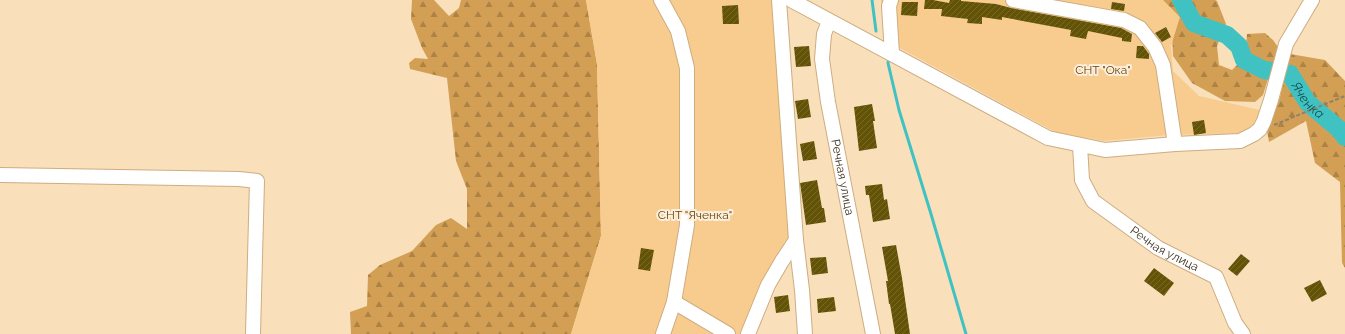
<svg xmlns="http://www.w3.org/2000/svg" width="1345" height="334" viewBox="0 0 1345 334" font-family="Raleway,sans-serif">
  <style>
    .forest { fill: url(#forest-firs) }
    .garden { fill: #f8cb8e }
    .water { fill: #40c2c2 }
    .lines { fill: none; stroke-linecap: round; stroke-linejoin: round }
    .stream { stroke: #40c2c2; stroke-width: 3 }
    .river { stroke: #40c2c2; stroke-width: 18 }
    .building { fill: url(#building-hatch) }
    .minor-casing { stroke: #cdad80; stroke-width: 16 }
    .path { stroke: #938066; stroke-width: 2; stroke-dasharray: 4 2; stroke-linecap: butt }
    .minor { stroke: #fff; stroke-width: 14 }
    .labels { text-anchor: middle; stroke-width: 4; stroke-linejoin: round; paint-order: stroke }
    .park-label { font-size: 12px; fill: #674508; stroke: #fcefdd }
    .street-label { font-size: 12px; fill: #3f3220; stroke: #fcefdd }
    .water-label { font-size: 13px; font-style: italic; fill: #184f4f; stroke: #fcefdd }
  </style>
  <defs>
    <pattern id="forest-firs" width="22" height="20" patternUnits="userSpaceOnUse"><rect width="22" height="20" fill="#d29f54"/><path d="M5 1l3.5 6h-7zM16 11l3.5 6h-7z" fill="#ac8245"/></pattern>
    <pattern id="building-hatch" width="6" height="6" patternUnits="userSpaceOnUse"><rect width="6" height="6" fill="#635306"/><path d="M-1 1l2-2M0 6l6-6M5 7l2-2" fill="none" stroke="#77692a"/></pattern>
  </defs>
  <rect width="100%" height="100%" fill="#fadfbb"/>
  <path class="forest" d="M412,0h22l15,16 10,-8 2,-8h125l11,64 4,172 -30,98h-220l-1,-22 17,-6 1,-31 12,-10 32,-14 24,-26 15,-7 16,11v-40l-11,-28 -9,-83 -37,-9 -1,-6 6,-5 13,1 -6,-11 -11,-29z
    M1161,0h14l7,11 14,6 -9,-17h28l2,1 9,23 -9,22 2,19 13,5 13,-13 2,-23 18,-1 8,7 5,7 -15,48 -8,7 -30,-1 -33,-18 -19,-27 -1,-25z
    M1290,54l35,6 20,21v187l-3,-5 -2,-81 -25,-19 -9,-42 -37,21 -2,-11 13,-34z"/>
  <path class="garden" d="M586,0h184l4,3 18,233 -44,98h-177l30,-98 -4,-172z
    M881,0h282l17,17 -9,29 2,25 26,25 65,15 -17,22 -78,2 -65,6 -49,-9 -170,-92z"/>
  <path class="water" d="M1175,0h12l9,18 -14,-7z"/>
  <g class="lines">
    <path class="stream" d="M872,0l4,31
      M889,58l-1,5 11,47 32,104 35,120"/>
    <path class="river" id="s1" d="M1181,0l13,23 33,12 12,11 5,14 20,10 26,4 18,29 31,26 6,8"/>
  </g>
  <path class="building" d="M925,0h8l16,3 1,-3h11v1l35,3 15,4 110,20 11,6 -1,8 -9,-1v-3l-34,-7 -2,8 -16,-3 1,-6 -69,-13v3l-20,-3v7l-15,-1 1,-4 -27,-3 1,-7h-18z
    M902,2h16l-1,14 -16,-1z
    M1112,2l13,2 -1,7 -13,-2z
    M738,5l1,19h-16l-1,-18z
    M1166,27l5,10 -9,5 -7,-9z
    M809,46l2,20 -15,1 -2,-20z
    M1137,46h6l6,8v5l-13,-1z
    M808,99l3,18 -13,2 -3,-18z
    M872,104l3,17h-2l4,27 -18,3 -5,-44z
    M1204,120l2,13 -12,2 -2,-13z
    M814,141l3,18 -14,2 -3,-17z
    M817,180l5,28h2l2,14 -20,3 -6,-42z
    M882,184l2,16 3,-1 3,20 -17,3 -4,-27h-3l-1,-9z
    M896,245l6,33 8,56h-15l-5,-30h-1l-3,-23h2l-6,-34z
    M641,248l13,2 -4,21 -12,-2z
    M1241,254l9,7 -13,15 -9,-7z
    M826,257l2,16 -16,2 -2,-17z
    M1154,268l20,15 -10,13 -20,-15z
    M1320,280l7,14 -15,8 -8,-14z
    M788,295l2,16 -14,2 -2,-16z
    M834,297l2,14 -18,2 -1,-14z"/>
  <g class="lines">
    <g class="minor-casing">
      <g id="minor">
        <path d="M661,0l17,31 9,37v157l-13,77 -11,32"/>
        <path d="M779,0l17,240 6,50 3,44"/>
        <path d="M791,0l257,138 57,12 70,-6 65,-3 14,-7 6,-5 4,-8 7,-21 15,-56 26,-44"/>
        <path d="M891,0l-2,6 3,48"/>
        <path d="M1013,0l111,20 16,8 15,19 8,18 12,79"/>
        <path id="s2" d="M829,21l-5,13 -2,25 6,43 45,232"/>
        <path id="s3" d="M1080,145l2,35 11,21 65,47 58,29 19,46 8,11"/>
        <path d="M0,175l239,4 18,2 -4,153"/>
        <path d="M674,302l54,32"/>
        <path d="M748,334l20,-49 14,-24 14,-21"/>
      </g>
    </g>
    <path class="path" d="M1274,125l71,-29"/>
    <use href="#minor" class="minor"/>
  </g>
  <g class="labels">
    <g class="park-label">
      <text x="1103" y="74">СНТ "Ока"</text>
      <text x="695" y="219">СНТ "Яченка"</text>
    </g>
    <g class="street-label">
      <text dy="4" stroke="none"><textPath href="#s2" startOffset="159">Речная улица</textPath></text>
      <text dy="4" stroke="none"><textPath href="#s3" startOffset="145">Речная улица</textPath></text>
    </g>
    <g class="water-label">
      <text dy="5" stroke="none"><textPath href="#s1" startOffset="173">Яченка</textPath></text>
    </g>
  </g>
</svg>
